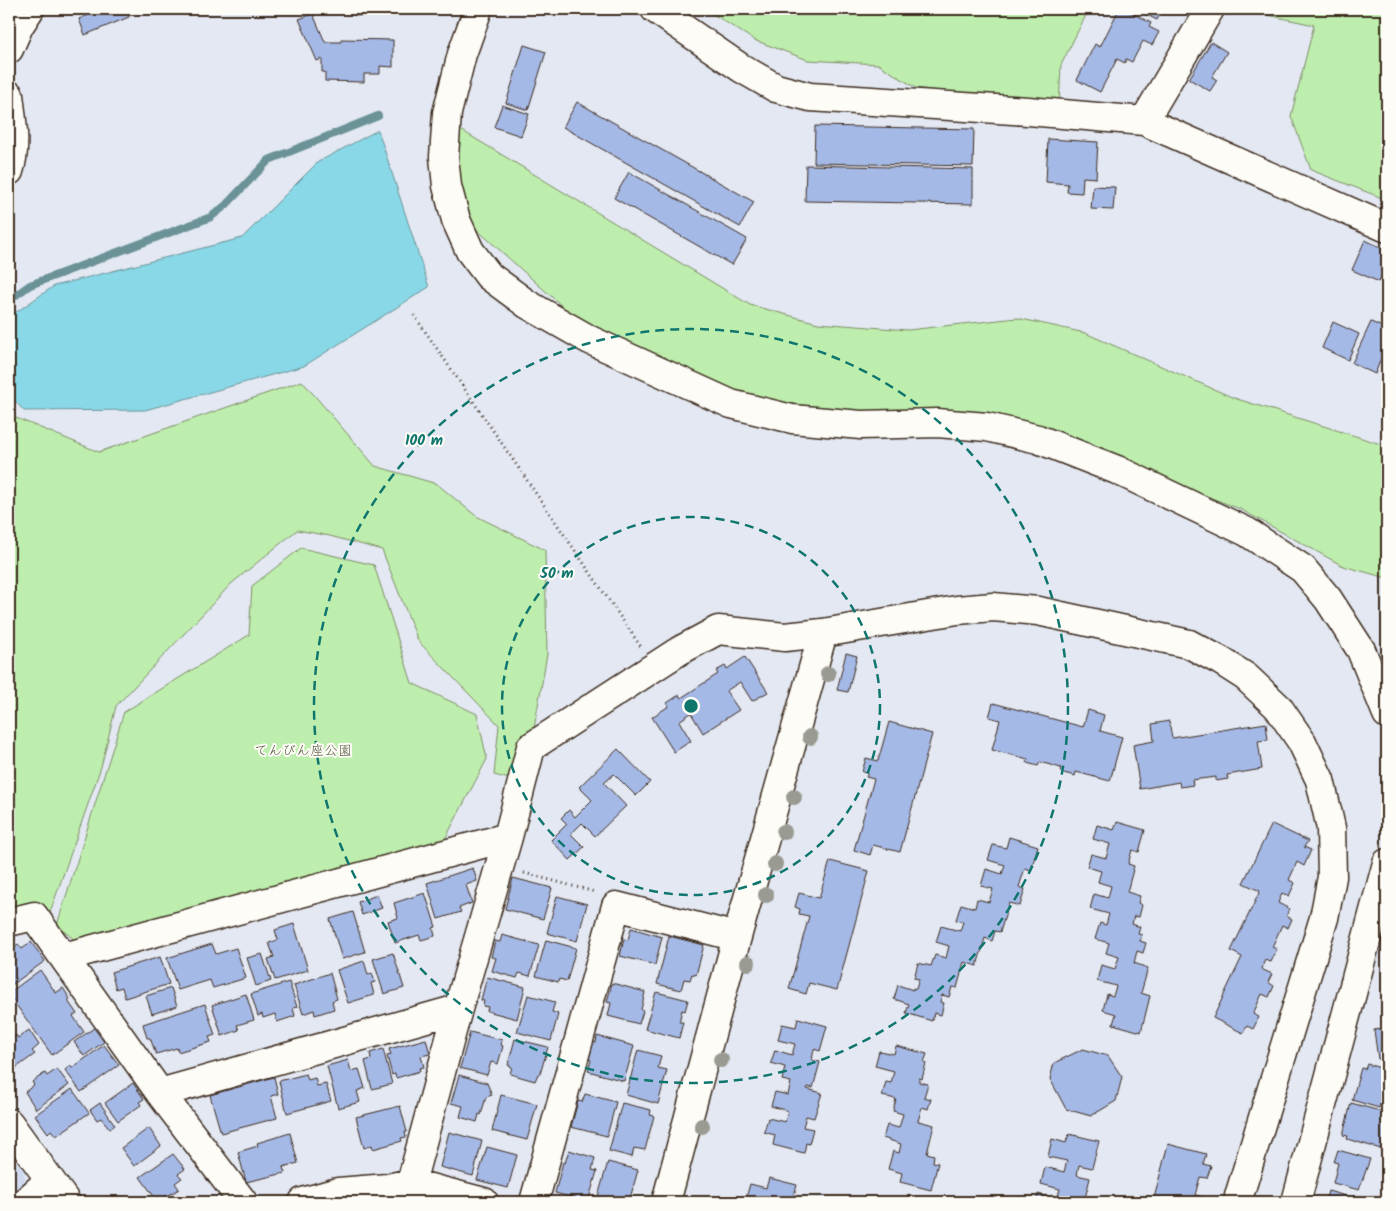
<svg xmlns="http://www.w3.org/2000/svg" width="1396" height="1211" viewBox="0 0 1396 1211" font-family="Kalam,'Klee One',sans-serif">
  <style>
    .built { fill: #d0daef }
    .green { fill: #beeead; stroke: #7c8c66 }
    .water { fill: #89d8e7; stroke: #6a9297 }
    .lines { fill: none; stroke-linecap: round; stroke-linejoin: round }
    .stream { stroke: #6a9297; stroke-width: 8 }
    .building { fill: #a5b9e7; stroke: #3b2a1e }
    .minor-casing { stroke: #3b2a1e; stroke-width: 31 }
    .path { stroke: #3b2a1e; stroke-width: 3; stroke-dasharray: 1 4; stroke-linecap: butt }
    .minor { stroke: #fdfcf7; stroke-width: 28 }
    .tree { fill: #999a91 }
    .ring { fill: none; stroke: #0f766e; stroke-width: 2.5; stroke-dasharray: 9 6 }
    .labels { text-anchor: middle; stroke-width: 4; stroke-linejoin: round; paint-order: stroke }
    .park-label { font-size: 14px; fill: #5c5b42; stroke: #fdfcf7 }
    .centre { fill: #0f766e; stroke: #fdfcf7; stroke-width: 2.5 }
    .ring-label { font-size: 15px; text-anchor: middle; font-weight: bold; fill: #0f766e; stroke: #fdfcf7; stroke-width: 4; stroke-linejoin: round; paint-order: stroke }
  </style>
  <rect width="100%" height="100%" fill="#e3e8f2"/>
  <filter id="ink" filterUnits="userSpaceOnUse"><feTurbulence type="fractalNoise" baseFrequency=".02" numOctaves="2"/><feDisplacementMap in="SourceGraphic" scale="10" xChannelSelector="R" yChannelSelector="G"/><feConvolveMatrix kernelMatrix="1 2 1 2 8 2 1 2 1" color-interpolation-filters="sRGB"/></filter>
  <g filter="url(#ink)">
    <path class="built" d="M9,1153l15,18 2,15 -17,15z"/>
    <path class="green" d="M705,9h384l-28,56 -2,42 -143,-19 -38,-24 -70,-4 -54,-20z
      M1252,9h135v191l-76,-30 -20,-54 23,-91 -65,-14z
      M446,121l304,184 68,18 90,7 109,-12 68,15 149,65 153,48v132l-44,-12 -103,-57 -201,-78 -211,-7 -124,-37 -112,-54 -128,-115z
      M302,381l73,85 62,18 39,32 69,34 2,104 -15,86 -22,39 -16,-4 5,-50 -81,-84 -36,-91 -52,-14 -33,-6 -66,54 -115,122 -15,61 -55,157h-37v-509l90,37z
      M301,548l73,17 38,118 65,31 10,45 -43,82 -367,101 -20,-17 67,-213 125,-77 3,-49z"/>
    <path class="water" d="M378,130l51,157 -125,79 -159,44 -121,1 -15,-17v-77l45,-31 188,-48 76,-76z"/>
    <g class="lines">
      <path class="stream" d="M9,300l21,-15 181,-68 15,-12 43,-45 109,-44"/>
    </g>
    <path class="building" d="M102,9h23l4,8 -44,18 -6,-16z
      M355,9h33v1l-31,6z
      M1119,9h5l27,14 -2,4 10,5 -7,13 -9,-4 -11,21 -6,-3 -1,4 -8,-4 -17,33 -23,-12 18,-36 5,3z
      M1135,9h28l-6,11z
      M313,14l12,28h16v-3l52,1v27l-13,-1v8h-16v8l-39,-1v-9h-3v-13l-5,2 -18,-42z
      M1211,42l16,10 -15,25 5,3 -7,11 -21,-12z
      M524,45l22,7 -18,58 -22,-7z
      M577,102l177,100 -14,25 -177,-100z
      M502,105l27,9 -8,22 -27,-9z
      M815,126l159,3 -1,37 -159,-3z
      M1048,139l50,3 -2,36 -13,-1 -1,16 -15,-1 1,-8 -22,-2z
      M806,165l167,4v35l-168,-3z
      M629,172l118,67 -15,26 -118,-67z
      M1093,186l22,1 -2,23 -22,-1z
      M1365,240l22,10v13l-8,19 -27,-12z
      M1333,322l26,12 -11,26 -26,-12z
      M1371,322l16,7v26l-4,-2 -8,21 -23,-11z
      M846,653l11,3 -9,36 -11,-2z
      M745,657l23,35 -16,9 -12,-19 -14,9 13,19 -36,23 -12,-20 -12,8 12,20 -17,11 -22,-35 17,-11 -2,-3 12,-8 2,3 37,-24 -2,-3 9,-5 2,3z
      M993,703l90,24 5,-17 16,5 -4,16 22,6 -12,44 -34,-9 -1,4 -15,-4 1,-4 -21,-6 -2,4 -11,-3 1,-4 -36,-9 8,-30 -11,-3z
      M1169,721l3,17 94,-15 2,17 -10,1 4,28 -35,6 1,4 -12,2v-4l-24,3 1,5 -13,2 -1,-5 -39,7 -7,-44 21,-4 -2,-17z
      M889,722l43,12 -32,118 -27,-7 -3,10 -16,-5 20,-71 -8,-2 2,-4 -6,-1 4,-14 12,3z
      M618,749l32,33 -14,14 -22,-22 -10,9 22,23 -31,30 -13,-13 -11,11 13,13 -14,13 -19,-20 16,-16 -6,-6 8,-8 6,7 17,-17 -13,-13z
      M1117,822l28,8 -6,22 -7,-2 -4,14 6,2 -7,26 13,4 -2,7 4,2 -3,12 -5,-1 -2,8 8,3 -2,7 4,1 -2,6 6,2 -3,10 -6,-2 -3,12 14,5 -7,25 9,3 -9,36 -28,-8 3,-10 -13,-4 4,-16 6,2 3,-10 -19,-5 4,-16 14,4 4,-12 -13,-4 3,-10 -14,-4 5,-16 6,2 3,-11 -19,-5 4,-15 14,4 3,-12 -13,-4 3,-11 -14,-4 4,-13 15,4 4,-14 -17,-5 4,-14 17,5z
      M1272,824l36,17 -4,6 7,3 -7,16 -7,-4 -8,18 6,3 -6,13 -7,-3 -4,10 12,6 -4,7 6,3 -4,9 -6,-3 -10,22 5,2 -6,13 -6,-2 -4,9 11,5 -4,8 6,4 -5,11 -7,-3 -9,20 6,3 -6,12 -6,-3 -4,7 -30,-15 29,-61 -11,-6 29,-60 -17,-8z
      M1009,837l29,9 -7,24 -6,-2 -6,19 6,2 -5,17 -11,-3 -9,29 -5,-1 -3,10 -7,-3 -8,28 -13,-4 -7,26 -5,-1 -3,10 -7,-2 -2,7 4,1 -3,12 -7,-2 -2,8 -26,-8 3,-9 -15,-5 4,-14 15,5v-2l3,1 3,-10 -5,-1 4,-15 13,3 4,-11 11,3 3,-12 -13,-4 5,-16 19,5 3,-9 -7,-2 5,-16 14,4 2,-9 12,3 4,-13 -12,-3 5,-17 16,5 3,-9 -17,-5 5,-15 13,3z
      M830,861l39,10 -32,119 -28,-7 -3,11 -17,-5 20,-73 -10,-2 1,-5 -5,-2 4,-14 20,5z
      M473,868l4,13 -11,4 6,18 -13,5 2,4 -23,7 -11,-36z
      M513,878l39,10 -9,31 -38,-10z
      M425,893l11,34 -3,1 2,8 -14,4 -2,-5 -24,8 -7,-22 10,-3 -4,-15z
      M377,895l5,13 -20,7 -4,-13z
      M557,896l30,8 -10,37 -30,-8z
      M353,912l12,40 -23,7 -12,-40z
      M294,924l14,46 -33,10 -7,-21 6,-2 -5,-14 9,-3 -3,-10z
      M631,928l31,9 -7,28 -35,-9 4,-17 4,1z
      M502,935l37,10 -9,31 -11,-3 -2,5 -25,-7 4,-13 -5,-1 4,-16 5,1z
      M669,936l35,9 -8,30 -4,-1 -2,6 -6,-1 -3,11 -24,-6z
      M546,940l30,8 -9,33 -8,-2 -1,3 -22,-6z
      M31,942l14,19 -36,26v-36l9,-7 4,5z
      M212,944l4,10 20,-6 10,30 -33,10 -3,-8 -32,10 -11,-32z
      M393,953l11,35 -20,6 -11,-35z
      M262,954l9,27 -15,5 -9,-28z
      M160,957l9,27 -44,14 -3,-11 -6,2 -5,-17z
      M364,961l4,14 4,-2 3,9 -4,1 3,12 -26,8 -11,-33z
      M40,970l16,23 7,-5 7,11 -2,2 9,13 -4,2 11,16 -32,23 -43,-60v-2z
      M330,973l7,26 -5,2 2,8 -19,6 -1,-5 -11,4 -9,-29z
      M487,977l38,10 -8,32 -30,-8 1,-4 -5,-1 1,-5 -3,-1z
      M289,982l8,25 -4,1 2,8 -18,6 -2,-8 -12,4 -1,-4 -4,2 -7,-22z
      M612,983l33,9 -4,18 2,1 -4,13 -31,-8 3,-13 -4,-1z
      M171,988l6,18 -25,8 -6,-18z
      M656,992l32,8 -3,11 -3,-1 -3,12h4l-4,16 -34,-9z
      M246,994l8,26 -17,5 2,5 -17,6 -10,-31z
      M528,995l27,7 -3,10 6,2 -7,27 -34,-9z
      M205,1004l10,31 -6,2 2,5 -33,10 -1,-4 -21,6 -6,-16h-3l-4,-14z
      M798,1018l29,8 -7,25 -6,-2 -2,11 8,2 -7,26 -5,-1 -1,2 15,4 -8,25 -8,-2 -3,11 10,2 -4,15 -3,-1 -2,10 -31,-8 2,-10 -11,-3 4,-14 17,4 3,-11 -17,-5 4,-14 13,3 3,-13 -9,-2 3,-13 -14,-4 4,-13 17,5 3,-11 -17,-4 4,-16 14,3z
      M94,1028l10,14 -20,14 -10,-14z
      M1387,1028v29l-9,2 -4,-29z
      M29,1030l10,15 -7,6 3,3 -26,19v-32l7,-6 2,3z
      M470,1032l32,8 -1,5 2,1 -5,18 -7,-2 -4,13 -27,-7z
      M597,1036l37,10 -10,35 -36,-10 3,-11 -3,-1 5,-17 3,1z
      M426,1039l4,15 -9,2 3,11 -5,1 1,3 -24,7 -1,-4 -3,1 -5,-19 4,-1 -2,-6z
      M515,1039l33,8 -8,27h-2l-3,7 -25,-7 2,-7 -4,-2z
      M104,1045l15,20 -38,27 -16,-22 5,-4 2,2z
      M896,1046l31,8 -3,8 2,1 -4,16 -3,-1v4l9,2 -4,13 7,2 -3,10 -6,-2 -4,14 16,4 -7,28 7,2 -1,7 5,1 -7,27 -31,-8 2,-9 -14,-4 5,-18 6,2 2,-9 -18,-6 4,-13 12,3 4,-14 -10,-3 3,-12 -14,-3 4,-14 5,1 3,-12 -19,-5 4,-15 15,3z
      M383,1049l9,35 -20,5 -7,-28 6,-2 -1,-6z
      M1083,1049l25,7 14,21 -6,24 -25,15 -25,-7 -16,-30 4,-16z
      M638,1050l23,6 -3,12 9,2 -9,34 -32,-9z
      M348,1060l3,11 8,-2 6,19 -8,3 3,11 -22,6 -11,-42z
      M1367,1064l20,6v28l-2,8 -5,-2 -1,4 -27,-8 9,-32 4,1z
      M57,1069l12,16 -33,24 -11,-17 9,-7 -2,-3 13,-9 2,3z
      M306,1074l2,6 7,-2 2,8 9,-2 5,17 -44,12 -8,-32z
      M459,1075l28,8 5,12 -6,2 -5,18 -2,-1 -2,8 -17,-5 3,-11 -12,-3z
      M274,1077l4,17 -7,2 6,22 -56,15 -11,-38z
      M133,1083l11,16 -5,3 2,3 -23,16 -13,-18z
      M72,1089l17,24 -33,23 -5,-6 -3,3 -13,-18z
      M585,1094l31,8 -9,34 -36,-9 7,-26 4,1z
      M501,1095l36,9 -10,36 -35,-9z
      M100,1103l15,22 -5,4 -9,-11 -4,2 -7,-10z
      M622,1103l29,7 -1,5 4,1 -9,34 -11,-2 -2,9 -23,-6z
      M1351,1103l36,10v15l-6,21 -34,-10 1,-3 -5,-1z
      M400,1106l7,26h-2l1,5 -5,1 1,3 -29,8 -1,-4 -8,3 -8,-31z
      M149,1128l12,18 -27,20 -13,-18z
      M449,1132l33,9 -9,35 -33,-9z
      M290,1133l8,30 -15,4 2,6 -39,9 -8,-30 20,-6 -1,-3z
      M1069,1134l30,7 -7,27 -13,-3 -2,10 13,3 -6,24h-48l2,-8 19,5 3,-10 -19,-5 4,-17 19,5 3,-11 -19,-4 4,-18 14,4z
      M1168,1144l38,10 -3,10 8,2 -4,12 -7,-1 -5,18 8,2 -2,5h-48z
      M487,1147l30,8 -9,33 -31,-8z
      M569,1150l26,8 -3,12 5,1 -9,31 -33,-9 8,-31 2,1z
      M1338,1150l32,9 -11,31 -26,-7 5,-20 -4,-1z
      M173,1154l12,15 -7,5 4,4 -7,5 4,6 -21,13 -18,-25z
      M608,1162l30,8 -9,32h-23l-9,-2z
      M769,1178l28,7 -5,17h-31l-15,-4 4,-14 16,4z
      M1328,1191l29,8 -1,3h-31z"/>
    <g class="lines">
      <g class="minor-casing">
        <path id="minor" d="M478,9l-16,45 -15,59 -3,44 3,29 9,34 14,31 19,25 38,28 63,36 141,64 61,15 69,6 76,-2 50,4 51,12 79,31 130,62 56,37 25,30 33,51 26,64
          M655,9l86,59 35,20 34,9 218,14 116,10 243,107
          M9,49l10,-23 11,-17
          M9,95c3,26 8,52 0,76
          M1144,121l66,-112
          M9,922l25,-6 126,177 83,109
          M64,957l444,-120
          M160,1093l298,-84
          M9,1123l57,79
          M411,1183l47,-174 50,-172 23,-90 148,-96 39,-21 67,7 38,-4 134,-23 36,-3 45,4 151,33 32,17 25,16 32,30 24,35 18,38 11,48 1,49 -8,41 -85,278v6
          M25,1202l25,-22
          M303,1202l35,-10 50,-4 23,-5 73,19
          M534,1202l82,-296 121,31
          M666,1202l71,-265 86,-304
          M1296,1202l91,-339"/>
      </g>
      <path class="path" d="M414,315l227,332
        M524,873l71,19"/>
      <use href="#minor" class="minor"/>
    </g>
    <g class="tree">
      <circle cx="828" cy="674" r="8"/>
      <circle cx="810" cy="737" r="8"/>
      <circle cx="794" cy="797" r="8"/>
      <circle cx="784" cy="832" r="8"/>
      <circle cx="775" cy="864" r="8"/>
      <circle cx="766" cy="895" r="8"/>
      <circle cx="748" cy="963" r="8"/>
      <circle cx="721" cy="1060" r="8"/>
      <circle cx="702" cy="1126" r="8"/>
    </g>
  </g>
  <g class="ring">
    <circle cx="691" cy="706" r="189"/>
    <circle cx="691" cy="706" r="377"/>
  </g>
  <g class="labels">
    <g class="park-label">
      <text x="303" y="755">てんびん座公園</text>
    </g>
  </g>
  <circle cx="691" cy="706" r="8" class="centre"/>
  <g class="ring-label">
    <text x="424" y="445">100 m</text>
    <text x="557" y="578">50 m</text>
  </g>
  <rect width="1396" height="1211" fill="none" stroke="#fdfcf7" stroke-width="30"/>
  <rect x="15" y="15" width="1366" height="1181" fill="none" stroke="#3b2a1e" stroke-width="2" filter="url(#ink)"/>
</svg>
